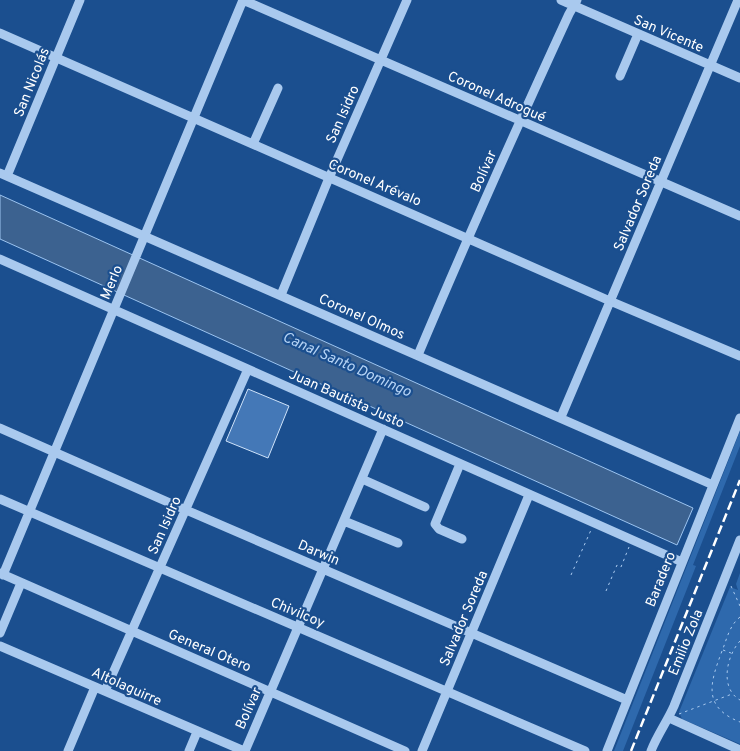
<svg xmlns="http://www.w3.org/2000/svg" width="740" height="751" viewBox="0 0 740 751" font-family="Overpass,sans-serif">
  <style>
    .green { fill: #2e69ad }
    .water { fill: #3c6290; stroke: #9cc4f0 }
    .building { fill: #4478b7; stroke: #cfe3fa }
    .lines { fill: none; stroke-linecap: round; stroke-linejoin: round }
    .path { stroke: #a9c9ee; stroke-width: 1; stroke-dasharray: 2.5 4; stroke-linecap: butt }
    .minor { stroke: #a9c9ee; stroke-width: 9 }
    .rail { stroke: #fff; stroke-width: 2.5; stroke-dasharray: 9 4; stroke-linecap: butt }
    .labels { text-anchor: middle; stroke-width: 4.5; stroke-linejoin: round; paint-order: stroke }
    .street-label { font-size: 14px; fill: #fff; stroke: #1b4f8f }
    .water-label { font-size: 15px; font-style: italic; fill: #b5d3f5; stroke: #1b4f8f }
  </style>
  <rect width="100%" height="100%" fill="#1b4f8f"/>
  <path class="green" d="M740,431v15l-47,119 3,1 -73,185h-9z
    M740,573v171l-58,-25 -3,-7 51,-125 8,3 -2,-6z"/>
  <path class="water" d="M0,195l693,313 -16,37 -677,-306z"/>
  <path class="building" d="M248,389l41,17 -21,52 -42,-17z"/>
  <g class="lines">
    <path class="path" d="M571,575l20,-45
      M731,586l9,20
      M606,591l11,-26 4,2 8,-20
      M740,617c-11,9 -13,22 -18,34 -12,32 -20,56 18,71
      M740,641c-13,14 -21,47 0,59
      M723,650l8,3
      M679,714l53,-20"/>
    <path class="minor" d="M243,0l497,216
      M561,0l179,78
      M0,33l610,268 130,55
      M620,76l18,-42
      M253,144l25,-56
      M0,173l713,312
      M7,176l73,-176
      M0,259l682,303
      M281,295l48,-117 78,-178
      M418,355c48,-114 99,-228 151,-341l8,-14
      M561,417l177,-417
      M0,428l186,82 441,190
      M460,464l-25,60 4,5 23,10
      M362,479l63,28
      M0,499l585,252
      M344,521l54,22
      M0,573l405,178
      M3,575l240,-575
      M0,633l21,-50
      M0,646l244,105
      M105,691l143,-322
      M669,718l71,32
      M68,751l27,-64
      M189,751l8,-19
      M245,751l138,-322
      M422,751l107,-256
      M607,751l133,-333
      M651,751c6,-16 16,-29 23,-45l66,-166"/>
    <path class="rail" d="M631,751l109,-271"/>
  </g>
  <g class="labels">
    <g class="street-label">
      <text transform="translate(669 33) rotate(23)" y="5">San Vicente</text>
      <text transform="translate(31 82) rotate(-68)" y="5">San Nicolás</text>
      <text transform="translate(497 96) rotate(24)" y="5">Coronel Adrogué</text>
      <text transform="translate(342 114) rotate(-66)" y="5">San Isidro</text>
      <text transform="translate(483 171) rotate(-66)" y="5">Bolívar</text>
      <text transform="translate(375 182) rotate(23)" y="5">Coronel Arévalo</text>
      <text transform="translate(637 203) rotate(-67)" y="5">Salvador Soreda</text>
      <text transform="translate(111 282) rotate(-67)" y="5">Merlo</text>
      <text transform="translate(362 316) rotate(24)" y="5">Coronel Olmos</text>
      <text transform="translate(347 398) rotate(24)" y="5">Juan Bautista Justo</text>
      <text transform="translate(164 525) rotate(-66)" y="5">San Isidro</text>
      <text transform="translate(319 552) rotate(23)" y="5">Darwin</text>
      <text transform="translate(660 579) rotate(-68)" y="5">Baradero</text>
      <text transform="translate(298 612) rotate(23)" y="5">Chivilcoy</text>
      <text transform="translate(463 618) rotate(-67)" y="5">Salvador Soreda</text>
      <text transform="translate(685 642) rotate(-68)" y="5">Emilio Zola</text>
      <text transform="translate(210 650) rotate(23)" y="5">General Otero</text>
      <text transform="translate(127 686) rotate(24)" y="5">Altolaguirre</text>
      <text transform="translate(248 708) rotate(-66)" y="5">Bolívar</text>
    </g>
    <g class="water-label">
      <text transform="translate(347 364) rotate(24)" y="5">Canal Santo Domingo</text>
    </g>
  </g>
</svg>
